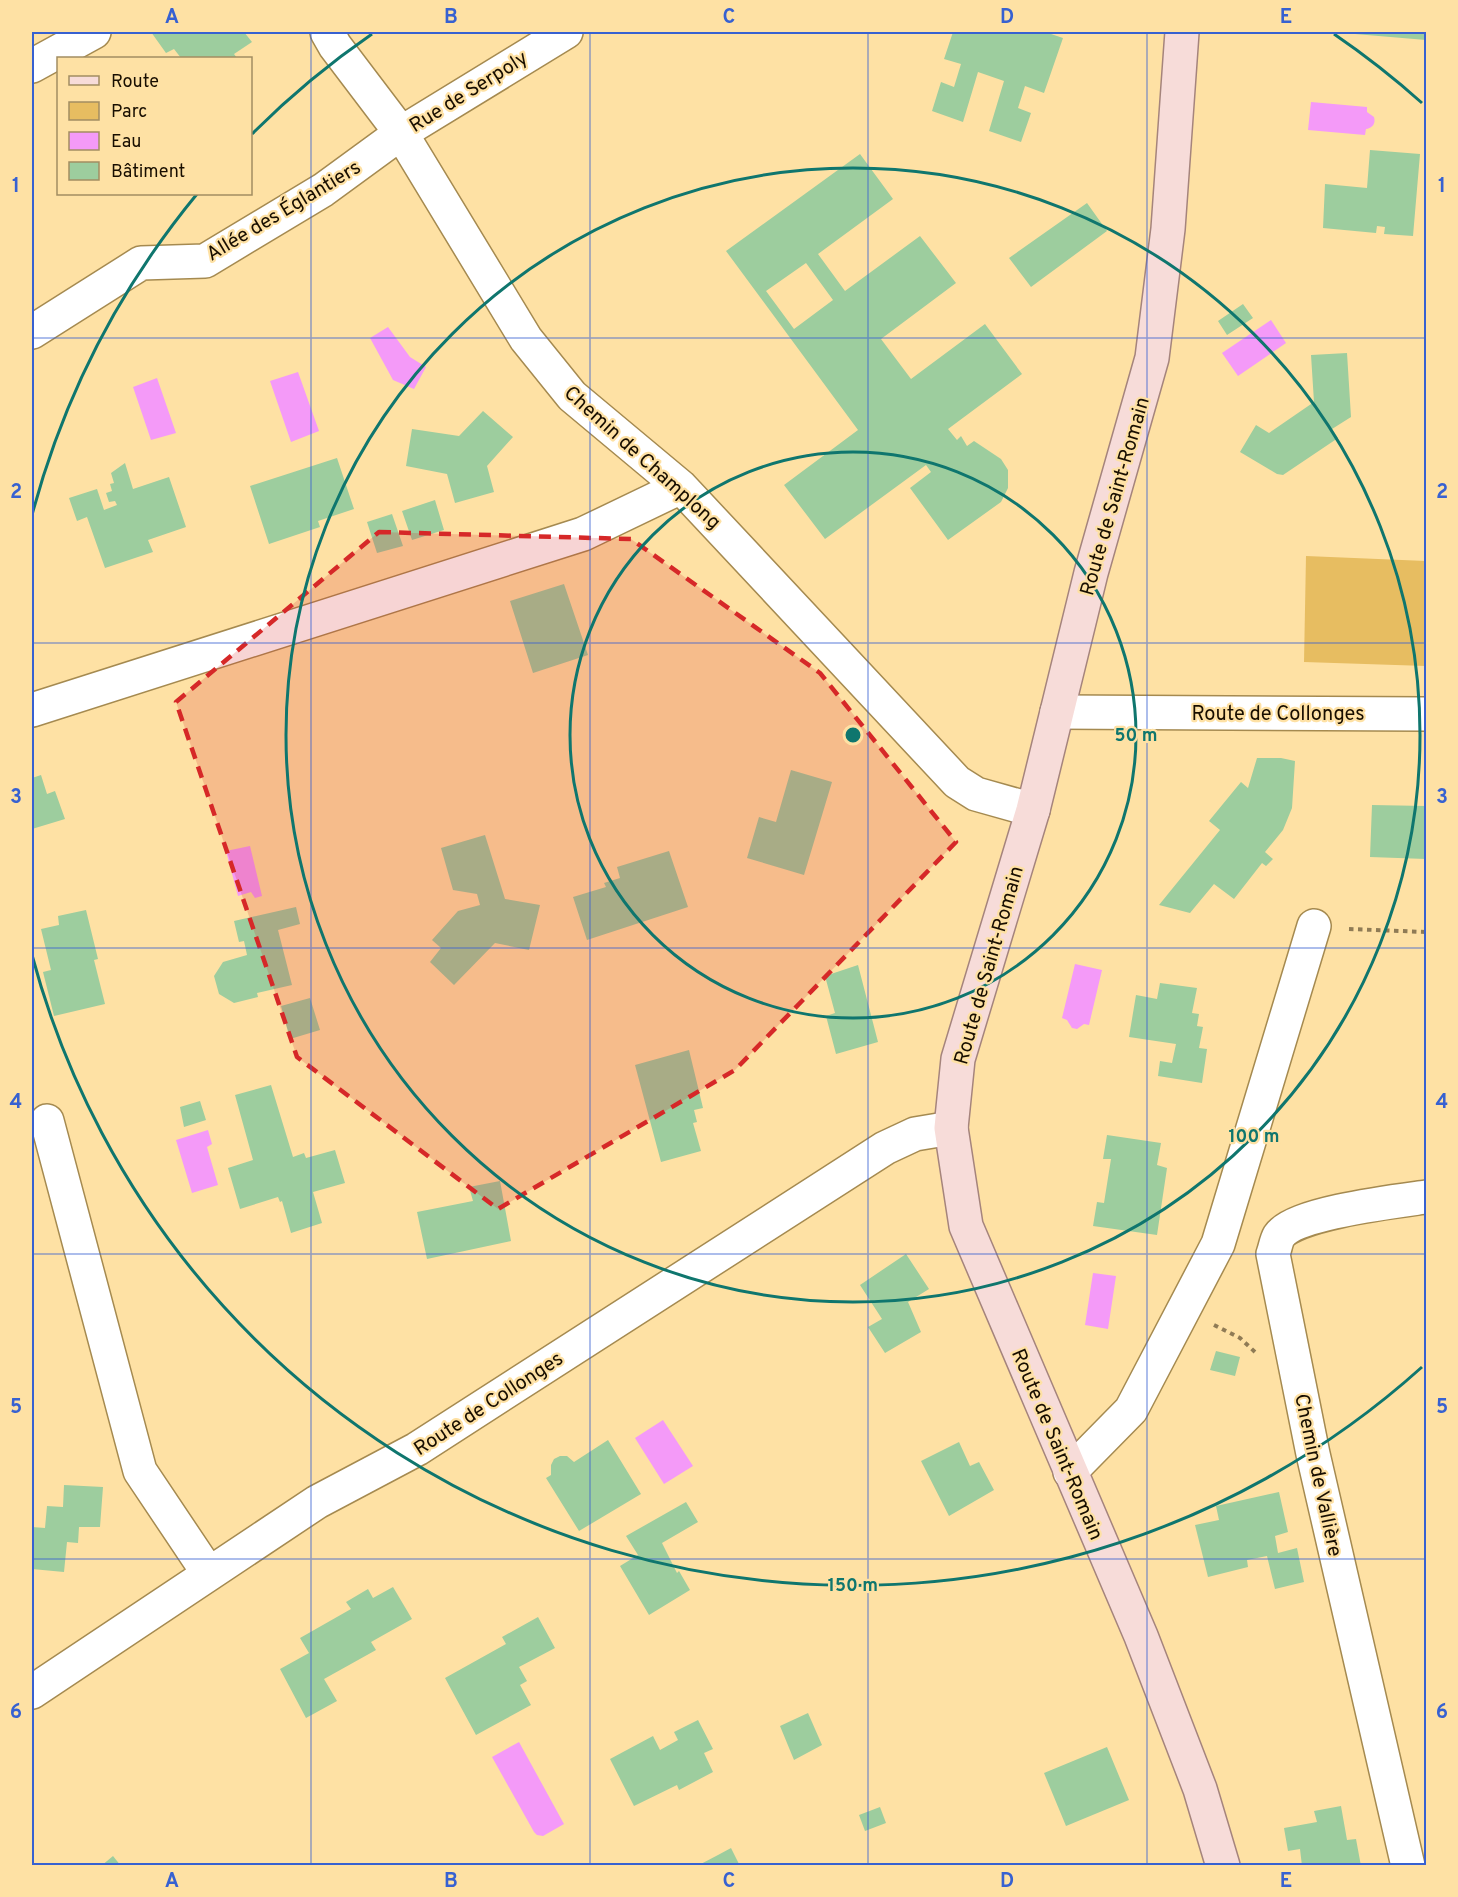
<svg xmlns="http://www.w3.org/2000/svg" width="1458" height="1897" viewBox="0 0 1458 1897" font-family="Overpass,sans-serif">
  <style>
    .green { fill: #e7bd61 }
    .water { fill: #f49af8 }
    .building { fill: #9dcd9e; fill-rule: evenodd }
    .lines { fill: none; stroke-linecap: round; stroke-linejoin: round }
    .minor-casing { stroke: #a58a50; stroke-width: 36 }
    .major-casing { stroke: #a5847c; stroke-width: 36 }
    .path { stroke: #8f7b55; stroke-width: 4; stroke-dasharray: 4.5 4.5; stroke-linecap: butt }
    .minor { stroke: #fff; stroke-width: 33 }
    .major { stroke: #f7dcd9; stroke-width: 33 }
    .marked { fill: #d62828; fill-opacity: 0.2; stroke: #d62828; stroke-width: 4.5; stroke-dasharray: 12 8; stroke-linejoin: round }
    .grid { fill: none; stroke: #3761d1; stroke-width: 1.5; stroke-opacity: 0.55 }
    .ring { fill: none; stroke: #0f766e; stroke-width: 3 }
    .labels { text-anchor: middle; stroke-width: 4.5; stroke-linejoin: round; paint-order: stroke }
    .street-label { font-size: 20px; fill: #180e00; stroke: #fee1a4 }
    .centre { fill: #0f766e; stroke: #fee1a4; stroke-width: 3 }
    .ring-label { font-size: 18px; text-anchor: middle; font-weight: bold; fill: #0f766e; stroke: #fee1a4; stroke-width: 4.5; stroke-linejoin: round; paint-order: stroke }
    .neatline { fill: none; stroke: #3761d1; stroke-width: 2 }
    .grid-label { font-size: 20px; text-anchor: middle; font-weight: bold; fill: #3761d1 }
  </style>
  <rect width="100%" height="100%" fill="#fee1a4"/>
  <path class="green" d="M1306,556l120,5v105l-122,-4z"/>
  <path class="water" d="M1311,102l56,5v5l7,5c2,7 -2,11 -8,12l-1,6 -57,-5z
    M1271,320l15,23 -48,33 -16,-23z
    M388,327l22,30 16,10 -12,22 -21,-9 -23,-42z
    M298,372l21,59 -28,11 -21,-61z
    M157,378l19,55 -25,7 -18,-53z
    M250,846l12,50 -7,2 -4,-6 -13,4 -12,-45z
    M1075,964l27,6 -13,55 -5,-1 -7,5 -5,-1 -5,-8 -5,-2z
    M208,1130l4,14 -5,3 11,38 -26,8 -16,-53z
    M1093,1273l23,3 -8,53 -23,-4z
    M663,1420l30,46 -29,18 -29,-46z
    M519,1742l45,82 -21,12 -6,-1 -3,-3 -42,-75z"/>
  <path class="building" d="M151,32h93l8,10 -18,12 3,4h-56l-7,-9 -8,4z
    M953,32h92l18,6 -19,55 -19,-7 -7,22 13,5 -10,29 -32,-11 15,-50 -26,-9 -15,50 -31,-11 9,-29 13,5 7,-23 -17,-5z
    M1355,32h71v8l-71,-6z
    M1370,150l50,4 -7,82 -29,-2 1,-7 -8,-1 -1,7 -53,-5 2,-44 42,4z
    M860,154l33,45 -75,55 27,37 75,-55 36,47 -75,56 30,40 74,-55 37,50 -74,55 9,11 4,-4 6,10 7,-5 27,18 7,11v18l-7,14 -53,38 -38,-52 21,-16 -5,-7 -101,74 -41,-54 74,-55 -132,-179zM806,263l27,37 -39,29 -28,-38z
    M1087,203l20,28 -76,56 -22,-29z
    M1243,304l10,14 -26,17 -9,-14z
    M1347,353l4,64 -19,12 6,9 -55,37 -6,-1 -37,-22 16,-27 13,8 45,-31 -3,-47z
    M483,411l30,26 -26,29 7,26 -39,11 -8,-29 -41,-8 6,-37 47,7z
    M337,458l17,51 -36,12 2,6 -51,17 -19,-58z
    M125,463l8,26 36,-12 17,50 -38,13 5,12 -48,16 -18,-51 -10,4 -8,-23 28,-9 7,21 13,-5 -2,-4 -6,1 -3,-9 6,-2 -2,-7 4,-1 -3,-10z
    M435,500l9,30 -32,10 -10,-29z
    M392,514l11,32 -26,7 -10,-31z
    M564,584l24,71 -55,18 -23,-72z
    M1257,758h24l14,3 -3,47 -9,22 -18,22 8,7 -7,7 -4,-3 -28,36 -20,-15 -24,29 -31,-8 61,-75 -11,-9 32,-39 7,6z
    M791,770l41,12 -28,93 -57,-17 12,-41 17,5z
    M41,775l6,19 8,-3 10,28 -33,10v-51z
    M1372,805l54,1v53l-56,-2z
    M485,835l20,64 35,6 -11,45 -34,-7 -41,42 -24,-23 11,-14 -9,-8 26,-29 22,-6 -3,-11 -24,-4 -12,-42z
    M669,851l19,56 -101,33 -14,-43 33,-10 -2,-4 16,-5 -3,-11z
    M296,907l4,17 -22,6 14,55 -35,8 1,4 -24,6 -15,-9 -5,-18 9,-14 24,-7 -3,-14 -5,1 -5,-21z
    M86,910l12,49 -4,1 11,44 -51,12 -11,-44 8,-2 -10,-41 18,-4 -1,-9z
    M858,965l20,77 -42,12 -10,-38 9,-3 -10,-37z
    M1160,983l37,5 -5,25 7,1 -2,12 6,1 -4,21 8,1 -5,34 -44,-7 2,-15 12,2 4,-19 -47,-7 7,-42 21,4z
    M310,998l10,32 -30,9 -9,-33z
    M689,1050l14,58 -9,2 3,12 -4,1 8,28 -40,11 -26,-97z
    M271,1085l22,72 11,-4 2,5 29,-8 10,33 -32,9 9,31 -31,10 -9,-32 -2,1 -2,-5 -38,12 -12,-41 25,-8 -18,-65z
    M200,1101l6,19 -22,7 -4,-20z
    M1107,1135l54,8 -4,22 10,3 -10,67 -64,-9 4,-24 7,1 7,-44h-8z
    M500,1181l11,60 -84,18 -10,-47 56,-11 -4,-14z
    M906,1254l23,35 -21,13 13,30 -36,21 -17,-26 14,-8 -22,-34z
    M1216,1351l24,6 -5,19 -25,-6z
    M608,1440l33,54 -62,37 -33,-53 5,-3v-10l3,-6 6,-3h7l7,6z
    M959,1442l11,24 9,-4 15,28 -45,26 -28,-55z
    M64,1485l39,2 -3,40h-21l-1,16 -11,-1 -3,30 -32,-3v-42l13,1 2,-22 16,1z
    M1279,1492l9,40 -13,4 3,17 19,-5 7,34 -29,7 -8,-33 -20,4 1,7 -40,10 -13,-52 24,-5 -3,-14z
    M686,1502l12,20 -36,21 15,30 2,-2 11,19 -41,25 -29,-49 18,-11 -12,-19z
    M393,1587l19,32 -41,23 5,8 -52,29 13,22 -31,17 -26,-49 29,-16 -9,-15 51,-29 -5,-7 22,-13 5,9z
    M538,1617l17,31 -36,19 8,14 -7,4 11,20 -55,30 -31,-57 61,-34 -4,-7z
    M808,1713l14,32 -28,15 -14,-34z
    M698,1720l15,29 -9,4 9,19 -34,18 -2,-5 -43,21 -24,-47 43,-23 7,14 18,-10 -4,-8z
    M1107,1747l22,53 -63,26 -22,-53z
    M1341,1806l6,34 9,-1 5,27h-59l-2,-17 -12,2 -4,-23 33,-6 -3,-11z
    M880,1807l6,16 -21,8 -6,-16z
    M731,1848l9,18h-43l21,-11z
    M113,1856l8,10h-20z"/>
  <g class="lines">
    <g class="minor-casing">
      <path id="minor" d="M327,32l8,14 66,87 125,206 46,57 109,91 276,295 19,12 57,16
        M32,66l62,-34
        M32,332l109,-69 64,-2 118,-71 78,-57 165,-101
        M32,710l551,-176 98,-47
        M1057,712l369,2
        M47,1121l93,350 69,103
        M1070,1472l61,-62 87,-166 96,-318
        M32,1692l285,-190 100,-53 468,-301 30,-14 36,-6
        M1408,1866l-95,-412 -40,-200c2,-5 3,-13 6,-18 15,-23 119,-35 147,-39"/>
    </g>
    <g class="major-casing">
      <path id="major" d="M1182,32l-14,197 -16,129 -61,215 -58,237 -75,249 -7,69 15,98 175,410 59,153 23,77"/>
    </g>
    <path class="path" d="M1349,929l77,3
      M1214,1325l26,13 15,14"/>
    <use href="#minor" class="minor"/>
    <use href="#major" class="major"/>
  </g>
  <path class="marked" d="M379,532l252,7 189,134 136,169 -221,228 -237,139 -201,-152 -121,-355z"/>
  <path class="grid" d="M311,32v1834M590,32v1834M868,32v1834M1147,32v1834M32,338h1394M32,643h1394M32,948h1394M32,1254h1394M32,1559h1394"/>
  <g class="ring">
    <circle cx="853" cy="735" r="283"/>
    <circle cx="853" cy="735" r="567"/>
    <path d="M1422 1367A850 850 0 0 1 32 955M32 515A850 850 0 0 1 197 194M252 134A850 850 0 0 1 372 34M1334 34A850 850 0 0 1 1422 103"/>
  </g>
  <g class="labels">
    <g class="street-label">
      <text transform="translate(468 91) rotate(-32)" y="7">Rue de Serpoly</text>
      <text transform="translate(283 210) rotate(-31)" y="7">Allée des Églantiers</text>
      <text transform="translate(643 457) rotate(42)" y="7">Chemin de Champlong</text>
      <text transform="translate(1114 496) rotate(-74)" y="7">Route de Saint-Romain</text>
      <text x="1278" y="720">Route de Collonges</text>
      <text transform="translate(988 965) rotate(-74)" y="7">Route de Saint-Romain</text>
      <text transform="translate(488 1403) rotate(-33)" y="7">Route de Collonges</text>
      <text transform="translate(1058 1444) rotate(67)" y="7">Route de Saint-Romain</text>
      <text transform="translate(1319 1475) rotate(78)" y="7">Chemin de Vallière</text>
    </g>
  </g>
  <circle cx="853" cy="735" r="9" class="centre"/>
  <g class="ring-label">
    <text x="1136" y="741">50 m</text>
    <text x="1254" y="1142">100 m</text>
    <text x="853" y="1591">150 m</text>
  </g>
  <rect width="1458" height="1897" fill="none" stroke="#fee1a4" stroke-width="66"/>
  <rect x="57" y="57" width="195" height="138" fill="#fee1a4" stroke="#a28d62" stroke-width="1.5"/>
  <rect x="69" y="76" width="30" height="9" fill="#f7dcd9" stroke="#a28d62" stroke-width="1.5"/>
  <text x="111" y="87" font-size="18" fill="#180e00">Route</text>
  <rect x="69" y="102" width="30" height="18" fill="#e7bd61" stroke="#a28d62" stroke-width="1.5"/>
  <text x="111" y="117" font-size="18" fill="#180e00">Parc</text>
  <rect x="69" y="132" width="30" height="18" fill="#f49af8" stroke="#a28d62" stroke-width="1.5"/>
  <text x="111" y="147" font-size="18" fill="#180e00">Eau</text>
  <rect x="69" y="162" width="30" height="18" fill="#9dcd9e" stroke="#a28d62" stroke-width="1.5"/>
  <text x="111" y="177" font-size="18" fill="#180e00">Bâtiment</text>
  <rect x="33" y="33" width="1392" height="1831" class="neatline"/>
  <g class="grid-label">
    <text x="172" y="23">A</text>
    <text x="451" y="23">B</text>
    <text x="729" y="23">C</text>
    <text x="1007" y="23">D</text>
    <text x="1286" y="23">E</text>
    <text x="16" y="192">1</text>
    <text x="1442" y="192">1</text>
    <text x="16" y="498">2</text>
    <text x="1442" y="498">2</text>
    <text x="16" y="803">3</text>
    <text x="1442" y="803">3</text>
    <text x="16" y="1108">4</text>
    <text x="1442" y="1108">4</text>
    <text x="16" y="1413">5</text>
    <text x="1442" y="1413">5</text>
    <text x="16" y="1718">6</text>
    <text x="1442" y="1718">6</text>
    <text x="172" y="1887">A</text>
    <text x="451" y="1887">B</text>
    <text x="729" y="1887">C</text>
    <text x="1007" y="1887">D</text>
    <text x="1286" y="1887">E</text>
  </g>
</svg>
